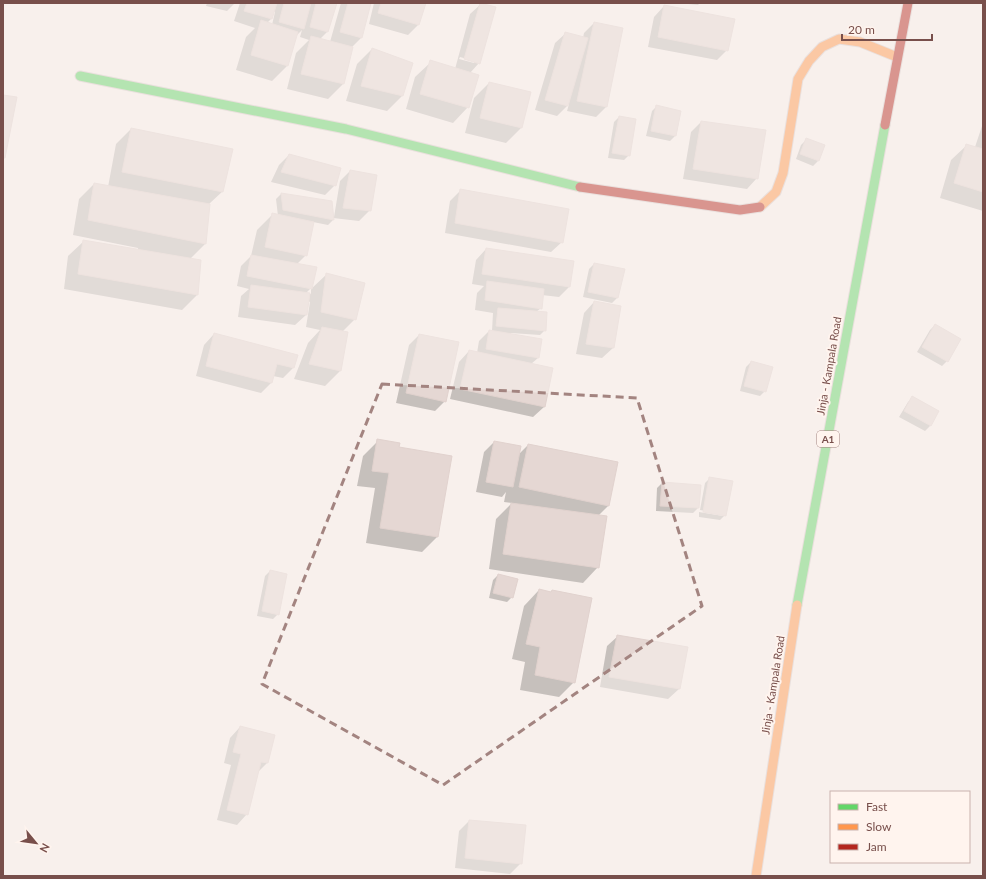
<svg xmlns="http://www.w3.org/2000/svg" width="986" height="879" viewBox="0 0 986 879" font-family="Lato,sans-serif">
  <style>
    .shadow { fill: #0003; fill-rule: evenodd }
    .building { fill: #e5d7d3; stroke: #e1d2ce }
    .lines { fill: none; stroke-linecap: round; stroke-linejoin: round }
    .fast-casing { stroke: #d9ccca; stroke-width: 11 }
    .slow-casing { stroke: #d9ccca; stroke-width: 11 }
    .jam-casing { stroke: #d9ccca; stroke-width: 11 }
    .fast { stroke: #63d668; stroke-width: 9 }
    .slow { stroke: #ff974d; stroke-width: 9 }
    .jam { stroke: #b3261e; stroke-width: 9 }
    .marked { fill: none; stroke: #a38480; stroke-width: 3; stroke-dasharray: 8 5; stroke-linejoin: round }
    .labels { text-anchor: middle; stroke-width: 4; stroke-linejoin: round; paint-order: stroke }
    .shield { fill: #fff4ee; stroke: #a0807c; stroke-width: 1 }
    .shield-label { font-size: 10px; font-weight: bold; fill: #784f4b }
    .street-label { font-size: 11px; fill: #784f4b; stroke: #fff4ee }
  </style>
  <rect width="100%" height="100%" fill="#f8f0ec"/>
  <path class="shadow" d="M207,3h28l-8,8 -21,-5z
    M240,3h96l-8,28 -9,9 11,2 11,-39h29l-9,35 -9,9 -9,37 -15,15 -41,-10 9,-36 13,-13 -9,-3 2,-7 -6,6 -9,30 -15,15 -36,-11 10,-33 9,-9 -21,-7zM273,12h2l-3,13 -5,-2 4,-4z
    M374,3h51l-7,22 -10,10 -39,-11z
    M678,3h22l-2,2z
    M481,4l-2,59 -9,10 -2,34 -15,16 -47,-14 9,-32 16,-15 24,7 15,-55zM460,57l14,4v2l-15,-4z
    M664,6l63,44 -10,10 -69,-13 6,-30z
    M594,23l12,84 -10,10 -29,-6 2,-7 -12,12 -22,-6 20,-67 11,-10 17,5 1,-5z
    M372,49l30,47 -15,15 -41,-10 11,-37z
    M489,83l41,10 -9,35 -15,15 -41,-10 9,-35z
    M657,106l23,6 -5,24 -5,5 -24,-5 6,-25z
    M619,117l10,38 -5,5 -16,-2 6,-36z
    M701,122l56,56 -10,11 -64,-10 8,-47z
    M983,123v88l-43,-13 11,-38 16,-15 8,2z
    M131,129l92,62 -14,13 -4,40 -15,15 7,36 -15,15 -118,-21 4,-33 16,-15 54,9v-2l-65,-13 6,-36 15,-15 14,3 8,-43z
    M806,140l18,6 -6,15 -5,5 -17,-7 5,-14z
    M289,155l46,30 -10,10 -54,-13 8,-17z
    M350,171l20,39 -11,11 -26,-3v2l-5,5 -15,-3 -7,33 -10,10 15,23 -5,5 5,1v-5l16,-15 28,45 -13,13 5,1 -7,38 -15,15 -31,-7 14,-36 12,-13 -14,-3 4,-25 -2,-1 -2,14 -11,10 -57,-8 3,-21 8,-7 -12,-3 4,-20 10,-10 6,-26 15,-15 6,1 -2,-17 5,-5 50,8 3,15 6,-36z
    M461,190l101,52 -11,10 -106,-19 5,-32z
    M486,249l83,38 -10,10 -17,-2 -1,13 -5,4 9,18 -5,5 -29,-2v1l27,24 -7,6 21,5 -8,38 -11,10 -83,-18 9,-37 10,-11 8,2 2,-12 10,-10h3l1,-18 -18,-3 2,-17 7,-7 -12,-2 4,-24z
    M594,264l29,6 -6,28 -5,5 -29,-6 6,-28z
    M594,302l26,5 -7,41 -11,10 -26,-4 8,-41z
    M935,325l12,36 -5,5 -25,-14 13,-22z
    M214,334l79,34 -10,10 -10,-2 -1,6 -11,11 -65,-17 8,-31z
    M419,335l26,66 -10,10 -39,-8 13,-58z
    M751,362l14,29 -5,5 -20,-5 6,-24z
    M913,397l25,14 -8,15 -5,5 -26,-14 9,-15z
    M378,441l20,7 39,89 -15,15 -56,-9 9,-55 -18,-2 6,-30z
    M494,442l24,13 10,-10 81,60 -11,11v51l-15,16 -94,-14 7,-50 16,-16 -8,-1 2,-10 -4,5 -26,-5 8,-40z
    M710,478l15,37 -5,5 -21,-3v-5l24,4v-2l-23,-4 5,-27z
    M662,483l36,25 -5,5 -37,-2 1,-23z
    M270,571l8,43 -5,5 -16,-3 8,-40z
    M498,575l14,22 -5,5 -18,-4 4,-18z
    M539,590l11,3 2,-2 22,91 -15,15 -39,-7 5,-28 -13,-3 12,-53z
    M618,636l68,12 -7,41 -11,10 -68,-12 7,-41z
    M240,727l34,9 -7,27 -9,9 -11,42 -10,11 -20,-5 14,-55 -7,-2 6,-25z
    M469,821l52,42 -11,11 -55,-6 4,-37z"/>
  <path class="building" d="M247,3h30l-5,16 -28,-8z
    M284,3h27l-7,26 -25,-7z
    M316,3h21l-9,29 -18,-5z
    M348,3h23l-9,35 -22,-6z
    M381,3h45l-7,22 -41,-12z
    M480,3l16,4 -16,57 -16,-5z
    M664,5l71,14 -7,32 -70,-14z
    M261,20l37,12 -10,34 -37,-11z
    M594,22l29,6 -16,79 -30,-6z
    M565,32l23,6 -20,68 -23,-6z
    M311,36l42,11 -9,37 -43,-10z
    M372,48l41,15 -10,33 -42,-10z
    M430,60l49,15 -10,33 -49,-14z
    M489,82l42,10 -9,36 -42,-10z
    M3,95l14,2 -12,61h-2z
    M656,105l25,6 -5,25 -25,-5z
    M619,116l17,3 -6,37 -18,-3z
    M701,121l65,9 -8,49 -65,-10z
    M131,128l102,21 -10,43 -101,-20z
    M806,138l19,7 -6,16 -19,-7z
    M966,144l17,5v43l-29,-9z
    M289,154l52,14 -5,18 -55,-14z
    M350,170l27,5 -6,36 -28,-3z
    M94,183l116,21 -4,40 -118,-24z
    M460,189l109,20 -6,34 -108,-20z
    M281,193l51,8 2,19 -51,-10z
    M272,213l42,9 -7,34 -42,-9z
    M83,240l118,20 -3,35 -120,-21z
    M486,248l88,13 -4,26 -88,-13z
    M251,255l66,12 -5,22 -65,-13z
    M594,263l31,6 -7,29 -30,-6z
    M326,273l39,10 -9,37 -35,-8z
    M487,281l57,8 -2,20 -57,-9z
    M251,285l59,8 -3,22 -59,-8z
    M594,301l27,5 -7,42 -28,-4z
    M498,308l49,4 -1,19 -50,-5z
    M935,324l26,15 -13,23 -26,-15z
    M322,327l26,5 -7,39 -32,-7z
    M489,330l53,9 -3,19 -53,-9z
    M214,333l84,22 -4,13 -17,-4 -5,19 -66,-17z
    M419,334l40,8 -13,60 -40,-9z
    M469,350l84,18 -8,39 -85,-18z
    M751,361l22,6 -7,25 -22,-6z
    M912,396l27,15 -8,15 -27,-15z
    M377,439l23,4 -1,4 53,9 -14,81 -58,-9 9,-55 -17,-2z
    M494,441l27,5 -8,41 -27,-5z
    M528,444l90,18 -9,44 -90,-19z
    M709,477l24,4 -7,35 -23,-4z
    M662,482l39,3 -2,23 -39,-2z
    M511,503l96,13 -8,52 -96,-14z
    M270,570l17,4 -8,41 -17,-4z
    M498,574l20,5 -5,19 -20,-5z
    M539,589l12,3 1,-2 40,8 -17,85 -40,-8 5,-28 -14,-3z
    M617,635l71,12 -8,42 -71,-12z
    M240,726l35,9 -7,28 -7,-1 -13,53 -21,-5 14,-56 -8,-2z
    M469,820l57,5 -4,39 -57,-6z"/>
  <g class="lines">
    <g class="fast-casing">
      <path id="fast" d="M80,76l266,53 234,58
        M797,605l88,-480"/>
    </g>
    <g class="slow-casing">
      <path id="slow" d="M760,207l16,-15 7,-19 15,-94 11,-18 13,-14 17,-8 21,3 37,15
        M756,876l41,-271"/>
    </g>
    <g class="jam-casing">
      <path id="jam" d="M885,125l23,-122
        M580,187l160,23 20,-3"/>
    </g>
    <use href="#fast" class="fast"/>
    <use href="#slow" class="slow"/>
    <use href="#jam" class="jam"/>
  </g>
  <path d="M0 0H986V879H0ZM382,384l255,14 65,208 -259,179 -181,-101z" fill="#f8f0ec" fill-opacity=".55" fill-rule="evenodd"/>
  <path class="marked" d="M382,384l255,14 65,208 -259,179 -181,-101z"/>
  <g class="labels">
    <rect class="shield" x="817" y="431" width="22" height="16" rx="3"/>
    <g class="shield-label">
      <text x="828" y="443">A1</text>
    </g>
    <g class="street-label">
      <text transform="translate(829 366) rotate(-80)" y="4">Jinja - Kampala Road</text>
      <text transform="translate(773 685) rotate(-81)" y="4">Jinja - Kampala Road</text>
    </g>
  </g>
  <rect width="986" height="879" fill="none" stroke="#784f4b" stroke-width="8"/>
  <rect x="830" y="791" width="140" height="72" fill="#fff4ee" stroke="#c9b2ad"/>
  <rect x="838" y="804" width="20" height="6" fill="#63d668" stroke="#c9b2ad"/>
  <text x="866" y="811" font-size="12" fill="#784f4b">Fast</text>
  <rect x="838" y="824" width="20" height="6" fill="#ff974d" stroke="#c9b2ad"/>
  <text x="866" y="831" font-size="12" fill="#784f4b">Slow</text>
  <rect x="838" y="844" width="20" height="6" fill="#b3261e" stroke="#c9b2ad"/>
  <text x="866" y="851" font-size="12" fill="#784f4b">Jam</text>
  <g transform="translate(36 843) rotate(119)" stroke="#fff4ee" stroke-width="3" paint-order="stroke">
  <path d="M0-3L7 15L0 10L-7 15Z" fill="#784f4b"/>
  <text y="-6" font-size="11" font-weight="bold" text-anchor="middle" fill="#784f4b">N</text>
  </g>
  <path d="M842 34v6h90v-6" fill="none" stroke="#784f4b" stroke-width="2"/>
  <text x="848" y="34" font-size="12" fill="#784f4b" stroke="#fff4ee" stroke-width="3" paint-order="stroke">20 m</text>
</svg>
